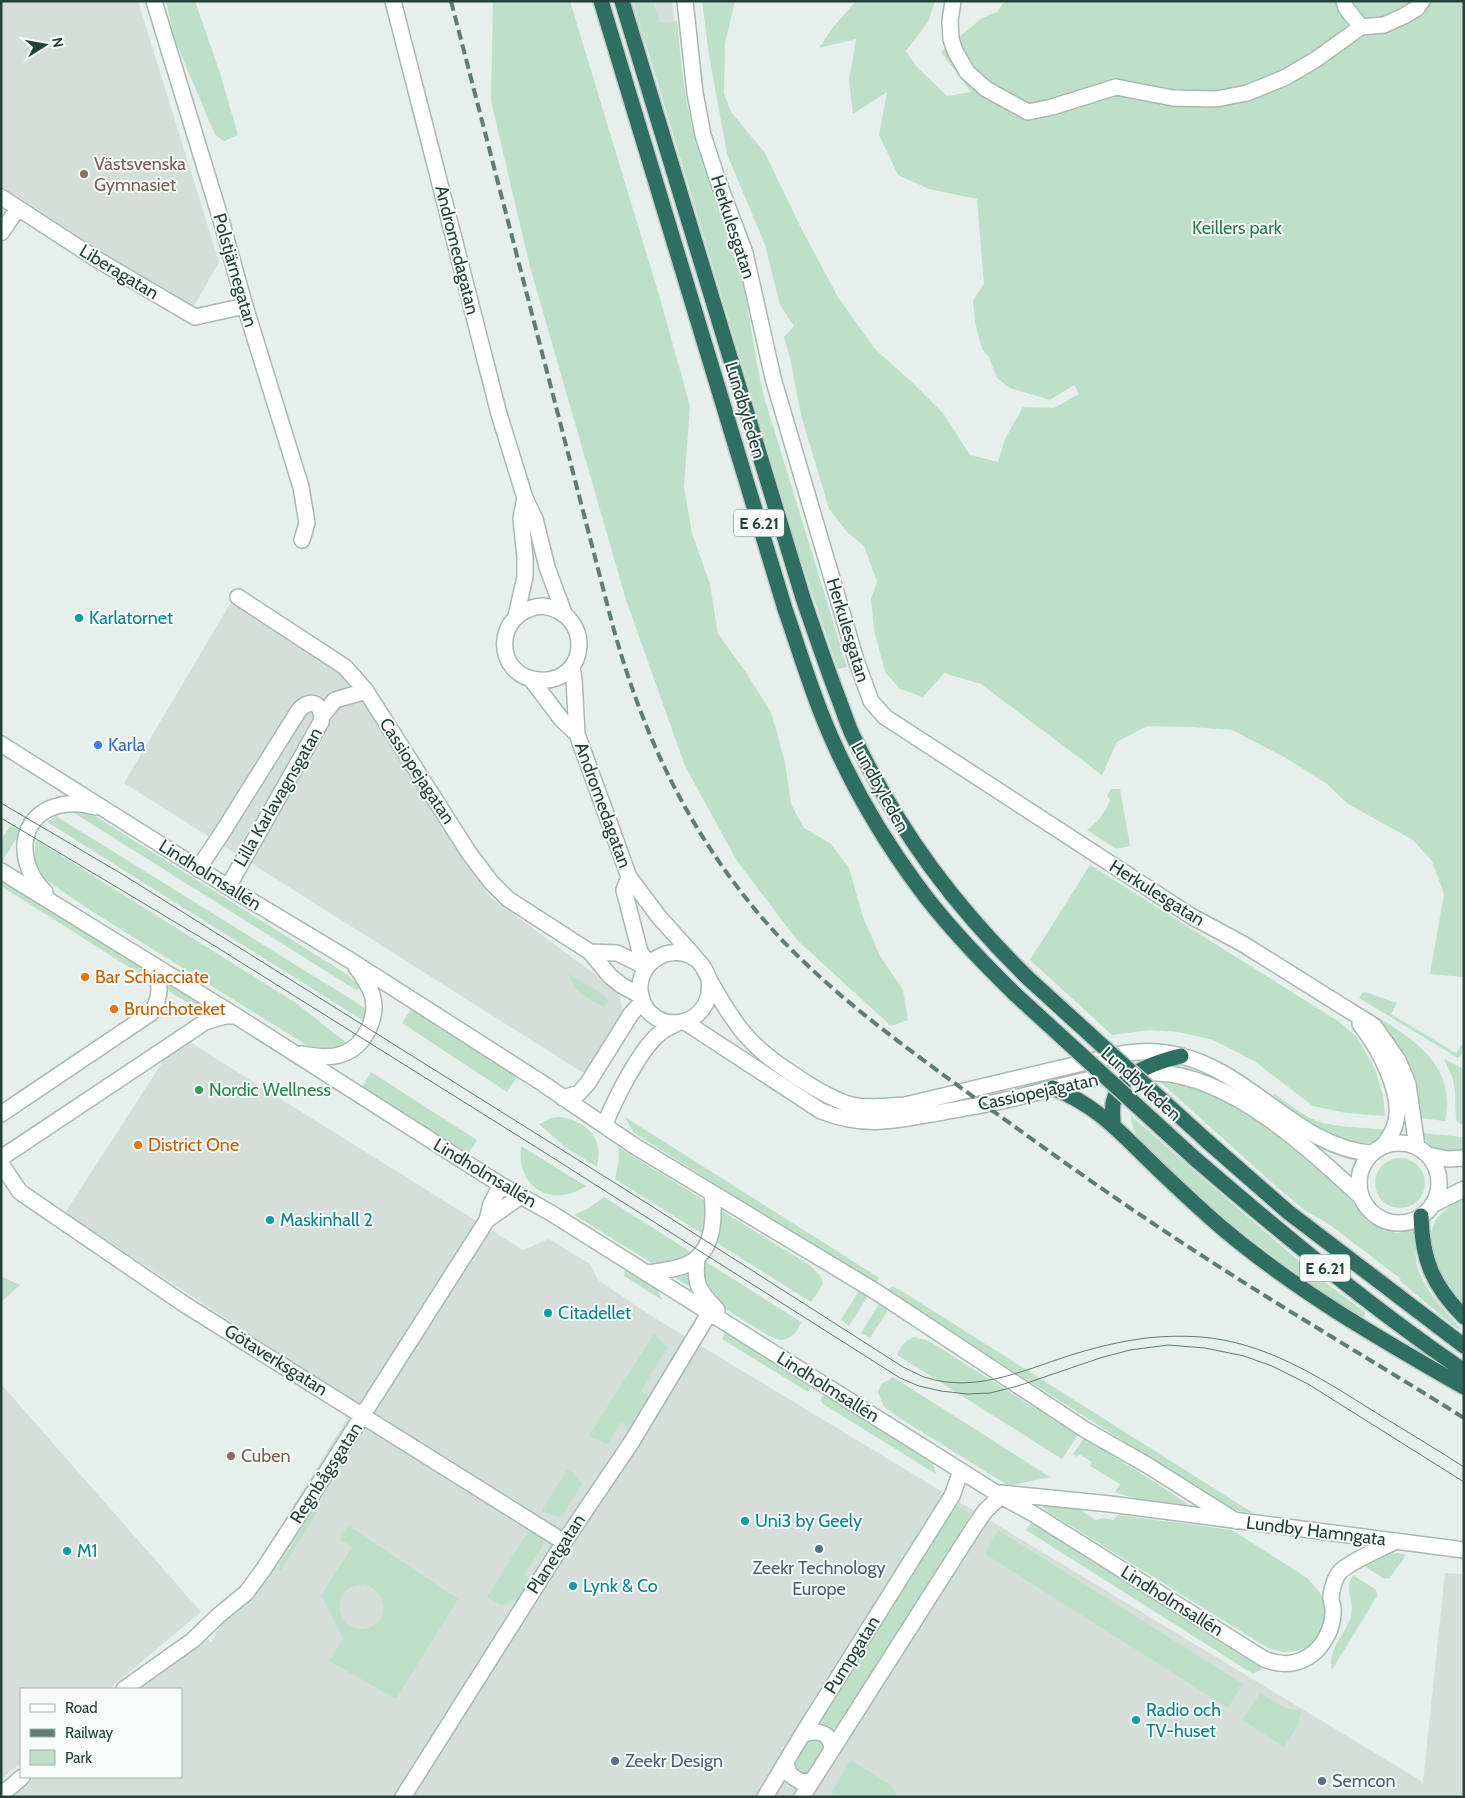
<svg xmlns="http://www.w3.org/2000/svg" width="1465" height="1798" viewBox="0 0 1465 1798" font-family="Cabin,sans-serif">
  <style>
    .built { fill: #d4dfda }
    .green { fill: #bfe0c8; fill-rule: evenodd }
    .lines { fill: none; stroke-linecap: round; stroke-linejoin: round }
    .street-casing { stroke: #a8b8b2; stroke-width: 18 }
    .secondary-casing { stroke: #a4bbb3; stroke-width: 18 }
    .highway-casing { stroke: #c2cac8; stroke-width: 18 }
    .street { stroke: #fff; stroke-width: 15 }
    .secondary { stroke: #fff; stroke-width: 15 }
    .highway { stroke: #2f6f62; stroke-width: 15 }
    .tram { stroke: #5f7d75; stroke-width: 1 }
    .rail { stroke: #5f7d75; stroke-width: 4; stroke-dasharray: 10 5; stroke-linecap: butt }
    .highway-bridge-casing { stroke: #c2cac8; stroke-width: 18; stroke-linecap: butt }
    .highway-bridge { stroke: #2f6f62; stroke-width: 15 }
    .education-dot { fill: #8d6e63; stroke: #f7fbf9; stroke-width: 2 }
    .culture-dot { fill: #0f9aa8; stroke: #f7fbf9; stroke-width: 2 }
    .shop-dot { fill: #3f7fe0; stroke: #f7fbf9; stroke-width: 2 }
    .food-dot { fill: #e8710a; stroke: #f7fbf9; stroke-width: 2 }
    .leisure-dot { fill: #2e9e5b; stroke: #f7fbf9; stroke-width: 2 }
    .service-dot { fill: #5c6f8a; stroke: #f7fbf9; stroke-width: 2 }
    .labels { text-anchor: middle; stroke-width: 4; stroke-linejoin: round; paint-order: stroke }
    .shield { fill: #f7fbf9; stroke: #637a73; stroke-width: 1 }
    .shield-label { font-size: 16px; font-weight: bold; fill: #24423a }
    .education-label { font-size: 18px; fill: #785e54; stroke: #f7fbf9; text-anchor: start }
    .street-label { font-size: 18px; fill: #24423a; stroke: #f7fbf9 }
    .park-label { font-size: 18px; fill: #2d7a4b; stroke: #f7fbf9 }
    .culture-label { font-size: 18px; fill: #0d838f; stroke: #f7fbf9; text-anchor: start }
    .shop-label { font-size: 18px; fill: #366cbe; stroke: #f7fbf9; text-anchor: start }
    .food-label { font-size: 18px; fill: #c56008; stroke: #f7fbf9; text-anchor: start }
    .leisure-label { font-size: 18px; fill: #27864d; stroke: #f7fbf9; text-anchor: start }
    .service-label { font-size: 18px; fill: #4e5e75; stroke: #f7fbf9; text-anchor: start }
  </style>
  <rect width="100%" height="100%" fill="#e6efeb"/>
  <path class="built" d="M1,1h137l81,261 -27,48 -191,-124z
    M631,1h41l4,34 -32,9z
    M240,587l95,70 154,239 130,96 4,20 -38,62 -461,-291z
    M188,1041l335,209 26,-11 41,25 8,16 55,37 770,465 22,-209 19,1v223h-1452l22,-20h147v-88h-49l67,-60 12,13 36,-61 109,-177 -291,-191 102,-158z
    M1,1384l200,228 -92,77h-88v74l-20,17z"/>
  <path class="green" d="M166,1h29l25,72 18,62 -14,6 -9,-6 -42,-100z
    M493,1h77l89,294 31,111 -6,81 8,46 18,51 8,50 27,37 26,41 14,50 6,42 13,24 27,16 18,24 14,49 17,39 23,34 5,30 -17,6 -94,-86 -60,-79 -52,-95 -59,-166 -96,-333 -39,-166z
    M633,1h20l7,22 17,-2c4,42 8,86 21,127 12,38 30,75 40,114 12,46 15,92 27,138l82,267 -9,2 -36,-105z
    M702,1h33l-10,42 -1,50 7,19 34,41 35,73 38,71 36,51 42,38 27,27 27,42 28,7 7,-23 18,-32 31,1 25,-14 -5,-9 -24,15 -40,-12 -13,-10 -8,-21 -7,-8 -7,-27 -2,-22 11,-16 -7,-85 -48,-10 -31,-14 -19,-40 8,-43 -34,22 -4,-34 7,-41 -37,9 15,-22 22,-25h79l-7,21 -22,29 10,15 31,30 24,-4 -30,-40 41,-34 15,-6 8,-11h459v976l-34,-3 14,-80 -12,-33 -19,-21 -65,-36 -21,-20 -41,-26 -54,-28 -39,-3 -46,-1 -30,16 -15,33 -121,-91 -37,-11 -21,24 -23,-8 -15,-17 -11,-42 -3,-31 6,-17 -13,-36 -17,-14 -18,-23 -28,-94 -11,-57 -6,-21 10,-11 -14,-21 -15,-60 -38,-91 -18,-99z
    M1111,789h9l10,57 -14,3 -29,-19c11,-8 18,-17 23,-30l-3,-4z
    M71,811l13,1 11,4 253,159 13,13 -5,2z
    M56,816l309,192 -1,13 -317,-199z
    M11,825l10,6 -20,32v-23z
    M36,840l260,163 52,41c-10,8 -25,7 -37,4l-218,-136 -50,-34 -9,-20z
    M1090,865l248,156 19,16 18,32 8,26 2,21 -39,-3 -33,-7 -59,-45 -41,-21 -34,-8 -30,-2 -37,5 -82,-75z
    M1,875l142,91 4,4 4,11 -150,-95z
    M569,974l35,21 4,6 -3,7c-13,-7 -35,-18 -36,-34z
    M169,982l41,25 1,4 -9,1 -33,-21 -2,-7z
    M1365,992l32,11 -6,11 65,39 8,-11v9l-6,7 -99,-60 3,-5z
    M1361,1007c43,27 97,52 84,114l-25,-3 -49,-103z
    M412,1008l106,67 -11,17 -105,-69z
    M1444,1059l20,10v56l-4,-1 -4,-4 -1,-27 -2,-14z
    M371,1072l106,68 -9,14 -105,-66 -1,-1z
    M1157,1079l36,6 54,26 64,48 35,34 22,29 15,8 14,3 17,-3c3,13 0,26 4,39 8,23 27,42 43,60h-3l-7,-5 -52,-44 2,-1 -71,-54 -24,-14 -27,-22z
    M1273,1094h2c13,10 27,21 42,27 21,7 48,6 70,9 -13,24 -49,10 -67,0 -13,-7 -29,-21 -42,-30z
    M1131,1116l182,157 53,40 -4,6c-62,-42 -123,-85 -179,-136 -16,-15 -36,-29 -47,-49 -3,-5 -5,-12 -5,-18z
    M560,1117c16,2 35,12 38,30 1,6 0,14 -1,20l-32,-20 -26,-23 12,-6z
    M625,1117l253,160 1,1 -4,7 -236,-149 -6,-4z
    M1422,1133l42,4v17c-18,-2 -36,-2 -42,-21z
    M521,1146l65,40c-35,23 -70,1 -65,-40z
    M618,1147l190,117c20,18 18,17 3,38l-196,-123 4,-21z
    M1375 1183a25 25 0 1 1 50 0a25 25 0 1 1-50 0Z
    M604,1197l197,125c-2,8 -10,18 -20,18 -3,0 -8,-3 -12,-4l-193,-120 -1,-2 14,-6z
    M1464,1198v108c-18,-17 -41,-54 -31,-80 4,-12 19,-22 31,-28z
    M625,1269h3c13,9 30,15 34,31l-38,-24z
    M1,1276l19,9 -19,17z
    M893,1287l7,3 353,223 -15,-2 -15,-7 -335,-212v-3z
    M860,1289l9,5 -20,32 -8,-6z
    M880,1302l10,5 -20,31 -9,-5z
    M726,1331l86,54 -4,7 -86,-53z
    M654,1334l14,13 -27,43 8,6 -21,32 -7,-6 -12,20 -3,2 -15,-7 -2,-2z
    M914,1337l15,4 149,94 -16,24 -165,-104c4,-10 8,-14 17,-18z
    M893,1377l157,100 -41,9 -108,-67 -17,-12 -6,-15 3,-8z
    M824,1392l109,70 3,12 -113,-70 -2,-3 1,-5z
    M1084,1438l74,46 31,21 -52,-6 -22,-7 5,-8 -30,-18 2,-4 -13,-8 -2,3 -4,-3z
    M567,1470l5,2 10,12 -19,31 -4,2 -16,-5 -1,-2z
    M1056,1492l28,17 -1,3 13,8 8,-2 9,2 5,-5 114,15 75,48c4,5 9,9 13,15 14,22 1,54 -25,58 -9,2 -18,0 -27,-3l-218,-135 -7,-6 -1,-3z
    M954,1504l17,10 -132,210 -3,4 -8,3 -6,-4 -2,-9z
    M313,1511h5l-37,59h-3l3,-8z
    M1031,1523l11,6 221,140 -10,5 -227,-144z
    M349,1526l109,73 -62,100 -67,-38 14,-23 -22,-43 31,-48 -12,-8zM365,1584c14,6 24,19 16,34 -2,4 -7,7 -11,9 -30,13 -47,-41 -5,-43z
    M532,1529l11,10 1,5 -20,31 7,6 -14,21 -7,-3 -3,5 -7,1 -13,-8 42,-67z
    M998,1530l245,154 -15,24 -243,-154z
    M1398,1553l8,2 -17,24 -6,-1 -19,-12c10,-8 21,-12 34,-13z
    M1353,1575l23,15 1,6 -45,74c-6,-20 14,-36 19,-54 4,-16 -8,-26 2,-41z
    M1260,1693l27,16 13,1 1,3 -3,12 -14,22 -42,-27z
    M808,1739l10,2 4,2 1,5 -8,16 -8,9c-8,-1 -12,-2 -15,-9z
    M851,1760l41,26 6,11h-59l-8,-5z"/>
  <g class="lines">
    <g class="street-casing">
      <path id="street" d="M154,1l67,219 24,86 56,181 6,36 -5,17
        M393,1l106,413 26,84 10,21 12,48 17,46
        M685,1l10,92 8,42 14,43 28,75 28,125 83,282 15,41 14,16 306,199 52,28 131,82 24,34 10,24 9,63
        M953,1l-3,20 1,18 4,12 12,21 19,17 42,23 24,-5 64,-20 57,11 43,1 31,-6 37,-15 31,-18 46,-33 23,-2 20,-9 13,-8 5,-7
        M1344,1l2,7 15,19
        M1,197l97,63 97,57 50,-11
        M1,233l17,-25
        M238,597l107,70 21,24 103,162 22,29 17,17 82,53 20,24 11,9 20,11
        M543,606c52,8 45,78 -4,74 -46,-3 -47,-70 4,-74z
        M516,616l9,-39v-20l-4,-39 4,-20
        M572,667l2,13 3,54 52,143 30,40 36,40
        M531,679l31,41 15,14
        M322,716l13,-16 31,-9
        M1,744l227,143 125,75 189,121 91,62 245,148 206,136 63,36 89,56
        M198,869l24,-36 77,-123c12,-13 25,-6 22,12l-93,165
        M1,871l235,145 265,169 50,28 450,283 31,17 232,146c15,6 29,7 44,-2 15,-9 26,-29 25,-48 0,-4 -2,-7 -2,-11 0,-7 4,-20 8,-25 9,-11 44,-25 57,-32
        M629,877l-5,13 16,62 9,12
        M45,892c-29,-27 -29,-78 16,-87 12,-2 22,-2 34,2
        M590,952l27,1 29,14
        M709,980c6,49 -58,58 -68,16 -8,-31 29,-56 55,-37 8,6 10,14 14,22 7,12 14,25 22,36 19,30 46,48 76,67 13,8 28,17 44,21 17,4 36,1 53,0l216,-51c21,-3 39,-4 60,2
        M685,1022l136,89c45,18 77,9 122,1 21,-4 42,-7 63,-12 50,-11 101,-30 152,-27 73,3 152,76 203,124
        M1360,1024c18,23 45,71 35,101 -2,7 -7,14 -11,20
        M301,1054c14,2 27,5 41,0 23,-7 37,-38 30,-60 -4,-10 -10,-19 -16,-27
        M563,1098l16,-5 9,-10 43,-69 11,-12
        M1,1114l150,-101c11,-16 9,-30 4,-47
        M605,1124c10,-25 35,-75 55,-91 5,-4 12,-7 17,-10
        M1,1158l204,-136 20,-6h11
        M1,1164l19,28 164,112 380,238
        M487,1220l34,-24
        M697,1259c-3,26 2,32 20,51
        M647,1273c13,-2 27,-3 39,-8 28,-12 29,-46 26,-72
        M1001,1493l109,11 354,46
        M124,1689l69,-49 26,-25 27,-22 17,-23 47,-72 177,-278 4,-16 10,-19
        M802,1735c14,-6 28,-4 30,14
        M786,1762l3,12 12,8 12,-2
        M1,1795l21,-18
        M403,1797l161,-255 67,-99 79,-131
        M765,1797l37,-62 150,-239 9,-25
        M802,1797l172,-270 11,-16 16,-15"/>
    </g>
    <g class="secondary-casing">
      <path id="secondary" d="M1181,1056c69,16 120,93 190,97
        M1359 1183a40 40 0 1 1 80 0a40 40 0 1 1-80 0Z
        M1428,1155l20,4 16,-1
        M1432,1205l32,-16"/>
    </g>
    <g class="highway-casing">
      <path id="highway" d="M601,1l184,608c16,46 30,94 51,139 22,48 50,95 81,137 29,40 64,76 99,110
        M622,1l181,597c12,35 24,71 38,107 4,11 8,24 14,35 45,93 100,167 175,240
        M1053,1088c49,20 70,48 107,83 20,19 40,38 61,56 74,63 159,112 243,160
        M1113,1124c0,-6 -1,-13 0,-20 5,-30 42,-42 68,-48
        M1207,1141l81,71 176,134
        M1193,1157c87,75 176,149 271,214
        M1421,1216c1,44 12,70 43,101"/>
    </g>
    <use href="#street" class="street"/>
    <use href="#secondary" class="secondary"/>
    <use href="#highway" class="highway"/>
    <path class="tram" d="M1,803l121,71 520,326 261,167c7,3 14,7 21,10 55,18 105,-10 157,-25 42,-12 76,-18 120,-15 63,5 117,39 169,72 31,19 63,38 94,58
      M1,818l209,125 329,206 361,229 19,8 22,5 26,3 23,-1 28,-7 82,-28 30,-8 38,-5 37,3 39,8 28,10 36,18 156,98"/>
    <path class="rail" d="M451,1l161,622c28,102 67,190 133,274 63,81 148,141 230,201 73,53 147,106 223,155 87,57 177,109 266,165"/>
    <g class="highway-bridge-casing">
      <path id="highway-bridge" d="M1030,980l177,161
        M1016,995l177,162"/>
    </g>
    <use href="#highway-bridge" class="highway-bridge"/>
  </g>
  <g class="education-dot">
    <circle cx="84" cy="174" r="5"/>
    <circle cx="231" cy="1456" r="5"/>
  </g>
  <g class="culture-dot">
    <circle cx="79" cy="618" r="5"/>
    <circle cx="270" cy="1220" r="5"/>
    <circle cx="548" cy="1313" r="5"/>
    <circle cx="745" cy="1521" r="5"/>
    <circle cx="67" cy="1551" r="5"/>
    <circle cx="573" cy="1586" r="5"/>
    <circle cx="1136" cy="1720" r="5"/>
  </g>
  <circle class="shop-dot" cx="98" cy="745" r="5"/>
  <g class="food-dot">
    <circle cx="85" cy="977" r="5"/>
    <circle cx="114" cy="1009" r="5"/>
    <circle cx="138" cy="1145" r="5"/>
  </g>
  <circle class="leisure-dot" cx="199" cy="1090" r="5"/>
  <g class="service-dot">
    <circle cx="819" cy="1549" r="5"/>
    <circle cx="615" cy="1761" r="5"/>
    <circle cx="1322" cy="1781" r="5"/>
  </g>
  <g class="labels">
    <g class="shield">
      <rect x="734" y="509.5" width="50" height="27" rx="4"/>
      <rect x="1300" y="1254.5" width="50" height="27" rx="4"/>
    </g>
    <g class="shield-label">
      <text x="759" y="529">E 6.21</text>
      <text x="1325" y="1274">E 6.21</text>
    </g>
    <g class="education-label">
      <text x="94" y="170">Västsvenska<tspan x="94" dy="21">Gymnasiet</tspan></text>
      <text x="241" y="1462">Cuben</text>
    </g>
    <g class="street-label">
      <text transform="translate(733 227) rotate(72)" y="6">Herkulesgatan</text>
      <text transform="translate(457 250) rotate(76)" y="6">Andromedagatan</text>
      <text transform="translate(235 270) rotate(74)" y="6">Polstjärnegatan</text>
      <text transform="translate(119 272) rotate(31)" y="6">Liberagatan</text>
      <text transform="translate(745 410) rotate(73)" y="6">Lundbyleden</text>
      <text transform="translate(848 630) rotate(73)" y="6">Herkulesgatan</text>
      <text transform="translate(417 771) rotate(57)" y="6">Cassiopejagatan</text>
      <text transform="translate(880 787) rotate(61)" y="6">Lundbyleden</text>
      <text transform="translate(278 797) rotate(-60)" y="6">Lilla Karlavagnsgatan</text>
      <text transform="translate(603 805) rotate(70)" y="6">Andromedagatan</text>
      <text transform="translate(210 875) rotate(32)" y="6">Lindholmsallén</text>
      <text transform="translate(1157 893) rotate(32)" y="6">Herkulesgatan</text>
      <text transform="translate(1141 1084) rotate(42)" y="6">Lundbyleden</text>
      <text transform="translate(1038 1092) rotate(-12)" y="6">Cassiopejagatan</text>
      <text transform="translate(485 1173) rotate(31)" y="6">Lindholmsallén</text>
      <text transform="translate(276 1360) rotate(32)" y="6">Götaverksgatan</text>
      <text transform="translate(828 1387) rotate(32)" y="6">Lindholmsallén</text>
      <text transform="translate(326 1473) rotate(-57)" y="6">Regnbågsgatan</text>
      <text transform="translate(1316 1531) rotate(7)" y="6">Lundby Hamngata</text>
      <text transform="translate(556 1554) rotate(-57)" y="6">Planetgatan</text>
      <text transform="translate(1172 1601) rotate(32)" y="6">Lindholmsallén</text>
      <text transform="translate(852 1655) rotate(-58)" y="6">Pumpgatan</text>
    </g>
    <g class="park-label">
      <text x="1237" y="234">Keillers park</text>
    </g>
    <g class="culture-label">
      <text x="89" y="624">Karlatornet</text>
      <text x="280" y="1226">Maskinhall 2</text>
      <text x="558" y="1319">Citadellet</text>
      <text x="755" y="1527">Uni3 by Geely</text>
      <text x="77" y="1557">M1</text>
      <text x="583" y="1592">Lynk &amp; Co</text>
      <text x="1146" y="1716">Radio och<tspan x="1146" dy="21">TV-huset</tspan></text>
    </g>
    <g class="shop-label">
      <text x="108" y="751">Karla</text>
    </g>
    <g class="food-label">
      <text x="95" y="983">Bar Schiacciate</text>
      <text x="124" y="1015">Brunchoteket</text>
      <text x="148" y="1151">District One</text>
    </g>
    <g class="leisure-label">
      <text x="209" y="1096">Nordic Wellness</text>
    </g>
    <g class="service-label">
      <text x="819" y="1574" text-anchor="middle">Zeekr Technology<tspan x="819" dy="21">Europe</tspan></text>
      <text x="625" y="1767">Zeekr Design</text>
      <text x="1332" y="1787">Semcon</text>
    </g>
  </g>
  <rect width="1465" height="1798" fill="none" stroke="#24423a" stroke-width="5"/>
  <rect x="20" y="1688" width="162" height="90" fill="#f7fbf9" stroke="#a3b1ad"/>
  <rect x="30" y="1704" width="25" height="8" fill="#ffffff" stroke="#a3b1ad"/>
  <text x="65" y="1713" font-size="15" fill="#24423a">Road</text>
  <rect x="30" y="1729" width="25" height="8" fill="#5f7d75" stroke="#a3b1ad"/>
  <text x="65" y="1738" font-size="15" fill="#24423a">Railway</text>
  <rect x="30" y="1750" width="25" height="15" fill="#bfe0c8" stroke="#a3b1ad"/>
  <text x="65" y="1763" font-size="15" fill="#24423a">Park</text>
  <g transform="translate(45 45) rotate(79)" stroke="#f7fbf9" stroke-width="4" paint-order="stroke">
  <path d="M0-4L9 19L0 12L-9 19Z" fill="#24423a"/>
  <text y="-8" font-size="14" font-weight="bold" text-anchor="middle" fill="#24423a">N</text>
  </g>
</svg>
